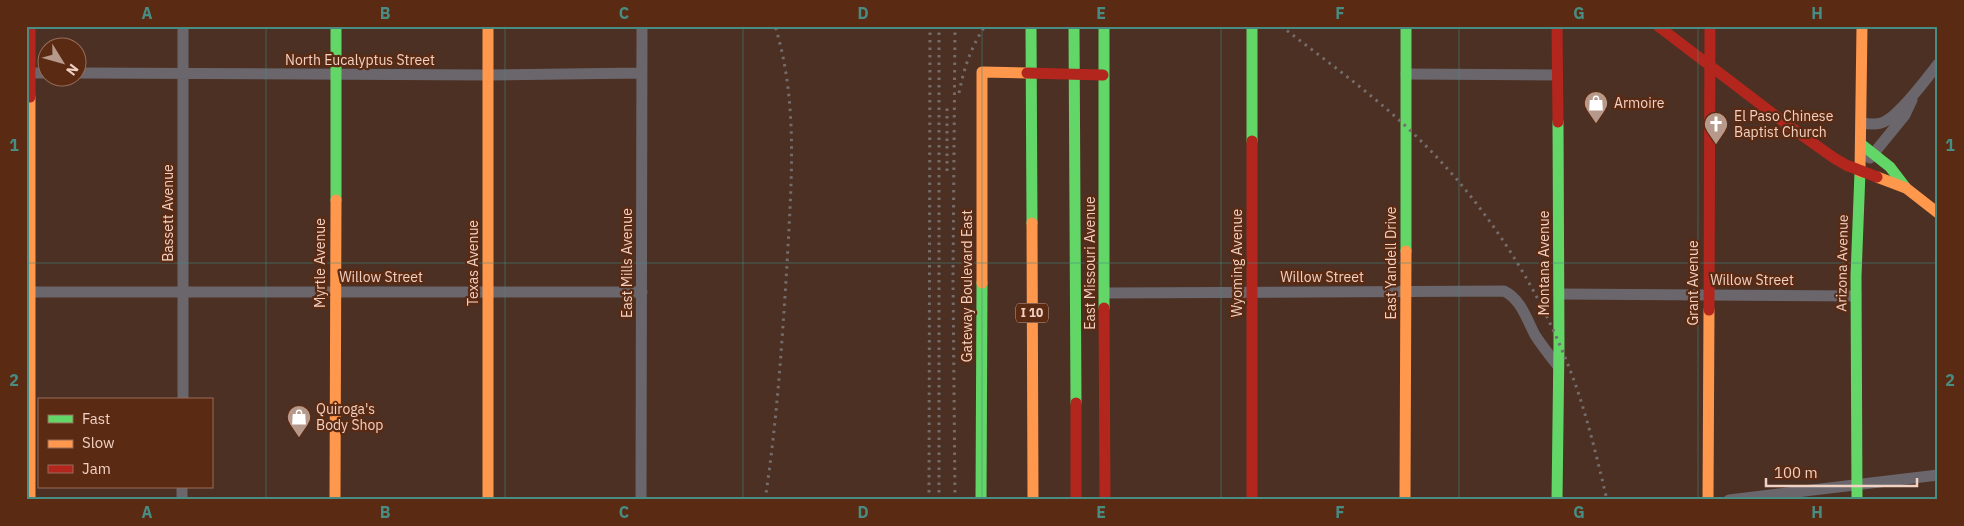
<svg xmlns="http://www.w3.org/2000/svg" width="1964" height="526" viewBox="0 0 1964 526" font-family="'IBM Plex Sans',sans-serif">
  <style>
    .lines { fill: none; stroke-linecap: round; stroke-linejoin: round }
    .street { stroke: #6a666c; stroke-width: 11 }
    .fast { stroke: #63d668; stroke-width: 11 }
    .slow { stroke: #ff974d; stroke-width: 11 }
    .jam { stroke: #b3261e; stroke-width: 11 }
    .rail { stroke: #756c6b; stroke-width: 3; stroke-dasharray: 2.5 5; stroke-linecap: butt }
    .grid { fill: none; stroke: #478d83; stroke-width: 1; stroke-opacity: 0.55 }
    .labels { text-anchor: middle; stroke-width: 4.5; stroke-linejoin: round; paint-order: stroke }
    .shield { fill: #5b2a13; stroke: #c39f8e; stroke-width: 1 }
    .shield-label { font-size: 12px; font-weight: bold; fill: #f0d1c3 }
    .street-label { font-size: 14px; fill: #f0d1c3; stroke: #5b2a13 }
    .poi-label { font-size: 14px; fill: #f0d1c3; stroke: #5b2a13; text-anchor: start }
    .neatline { fill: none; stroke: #478d83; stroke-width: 2 }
    .grid-label { font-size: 16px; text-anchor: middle; font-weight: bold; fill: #478d83 }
  </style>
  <rect width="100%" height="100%" fill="#4b3023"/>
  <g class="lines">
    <path class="street" d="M26,73h22
      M78,73l410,2 153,-2
      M1406,74l151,1
      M1862,123c6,1 13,2 19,0 16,-4 46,-45 57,-59
      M1870,158l35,-43 7,-15
      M30,292h612
      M1106,293l398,-2c17,8 23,29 31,44 7,11 15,21 23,31
      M1559,294l297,2
      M183,400v-374
      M182,500v-13
      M641,500l1,-474
      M1729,500l209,-25"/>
    <path class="fast" d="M1031,26l1,197
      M1074,26l2,377
      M1104,26v282
      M1252,26v115
      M1861,144l29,23 16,21
      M336,200v-174
      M1406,251v-225
      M981,500l1,-217
      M1557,500l2,-156 -1,-222
      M1857,500l-1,-224 4,-104"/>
    <path class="slow" d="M488,26v474
      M30,97v403
      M1860,172l2,-146
      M1877,177l29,11 32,25
      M1032,223l1,277
      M982,283v-211l45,1
      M335,500l1,-300
      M1405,500l1,-249
      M1708,500l1,-190"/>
    <path class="jam" d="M30,26v71
      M1557,26l1,96
      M1658,26l131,100 45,32 12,7 31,12
      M1027,73l76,2
      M1252,141v359
      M1104,308l1,192
      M1709,310l1,-284
      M1076,403v97"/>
    <path class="rail" d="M1281,26c49,38 100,74 143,118 68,68 120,152 152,242 13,38 22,76 31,114
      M959,93c5,-25 12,-46 26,-67
      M947,171v-65
      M765,500c12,-78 17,-157 22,-235 4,-79 12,-163 -12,-239
      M929,500l1,-474
      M939,500v-474
      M955,500l-2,-223 2,-251"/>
  </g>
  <path class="grid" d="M266,26v474M505,26v474M743,26v474M982,26v474M1221,26v474M1459,26v474M1698,26v474M26,263h1912"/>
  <defs>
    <g id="shop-pin" transform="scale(1.25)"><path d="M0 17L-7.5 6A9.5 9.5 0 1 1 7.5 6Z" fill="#b6998b" stroke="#5b2a13"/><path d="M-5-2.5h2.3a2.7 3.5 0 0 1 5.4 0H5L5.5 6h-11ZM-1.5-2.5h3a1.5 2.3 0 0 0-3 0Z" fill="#fff"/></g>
    <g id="church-pin" transform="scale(1.25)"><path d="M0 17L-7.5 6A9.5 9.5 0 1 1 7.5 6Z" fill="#b6998b" stroke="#5b2a13"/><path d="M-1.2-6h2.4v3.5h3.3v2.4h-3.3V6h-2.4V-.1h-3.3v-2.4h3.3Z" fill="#fff"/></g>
  </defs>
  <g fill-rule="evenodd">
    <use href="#shop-pin" x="1596" y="103"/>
    <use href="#church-pin" x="1716" y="124"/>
    <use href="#shop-pin" x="299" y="417"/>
  </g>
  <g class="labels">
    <rect class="shield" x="1016" y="303.5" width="32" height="19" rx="4"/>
    <g class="shield-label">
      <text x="1032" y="317">I 10</text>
    </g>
    <g class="street-label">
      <text x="360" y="65">North Eucalyptus Street</text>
      <text transform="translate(168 213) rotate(-90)" y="5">Bassett Avenue</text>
      <text transform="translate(320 263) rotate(-90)" y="5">Myrtle Avenue</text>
      <text transform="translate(473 263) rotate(-90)" y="5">Texas Avenue</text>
      <text transform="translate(627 263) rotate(-90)" y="5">East Mills Avenue</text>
      <text transform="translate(1090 263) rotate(-90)" y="5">East Missouri Avenue</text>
      <text transform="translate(1237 263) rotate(-90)" y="5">Wyoming Avenue</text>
      <text transform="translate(1391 263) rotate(-90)" y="5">East Yandell Drive</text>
      <text transform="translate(1544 263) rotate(-90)" y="5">Montana Avenue</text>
      <text transform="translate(1842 263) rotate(-89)" y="5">Arizona Avenue</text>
      <text x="381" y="282">Willow Street</text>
      <text x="1322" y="282">Willow Street</text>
      <text x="1752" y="285">Willow Street</text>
      <text transform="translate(1693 283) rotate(-90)" y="5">Grant Avenue</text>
      <text transform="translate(967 286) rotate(-90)" y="5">Gateway Boulevard East</text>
    </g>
    <g class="poi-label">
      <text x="1614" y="108">Armoire</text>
      <text x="1734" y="121">El Paso Chinese<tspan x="1734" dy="16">Baptist Church</tspan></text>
      <text x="316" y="414">Quiroga's<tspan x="316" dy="16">Body Shop</tspan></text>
    </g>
  </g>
  <rect width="1964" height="526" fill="none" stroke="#5b2a13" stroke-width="55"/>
  <rect x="38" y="398" width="175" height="90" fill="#5b2a13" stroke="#976d59"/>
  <rect x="48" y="415" width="25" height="8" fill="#63d668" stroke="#976d59"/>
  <text x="82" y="424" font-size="15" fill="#f0d1c3">Fast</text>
  <rect x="48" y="440" width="25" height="8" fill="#ff974d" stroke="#976d59"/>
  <text x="82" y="448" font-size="15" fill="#f0d1c3">Slow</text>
  <rect x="48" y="465" width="25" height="8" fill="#b3261e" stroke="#976d59"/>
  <text x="82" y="474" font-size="15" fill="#f0d1c3">Jam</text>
  <g transform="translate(62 62) rotate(127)"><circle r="24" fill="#5b2a13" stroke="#976d59"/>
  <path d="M0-4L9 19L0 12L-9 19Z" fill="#b6998b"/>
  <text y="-8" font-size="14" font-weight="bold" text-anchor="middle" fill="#f0d1c3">N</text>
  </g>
  <path d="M1766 478v8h151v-8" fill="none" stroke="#f0d1c3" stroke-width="2.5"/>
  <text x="1774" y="478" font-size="15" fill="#f0d1c3" stroke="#5b2a13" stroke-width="4" paint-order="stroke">100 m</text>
  <rect x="28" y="28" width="1908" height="470" class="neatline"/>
  <g class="grid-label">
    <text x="147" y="19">A</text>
    <text x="385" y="19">B</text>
    <text x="624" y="19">C</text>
    <text x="863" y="19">D</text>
    <text x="1101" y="19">E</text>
    <text x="1340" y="19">F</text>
    <text x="1579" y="19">G</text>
    <text x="1817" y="19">H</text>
    <text x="14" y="151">1</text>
    <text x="1950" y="151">1</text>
    <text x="14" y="386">2</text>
    <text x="1950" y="386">2</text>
    <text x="147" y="518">A</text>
    <text x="385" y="518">B</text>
    <text x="624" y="518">C</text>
    <text x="863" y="518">D</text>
    <text x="1101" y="518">E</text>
    <text x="1340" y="518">F</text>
    <text x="1579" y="518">G</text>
    <text x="1817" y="518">H</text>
  </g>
</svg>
